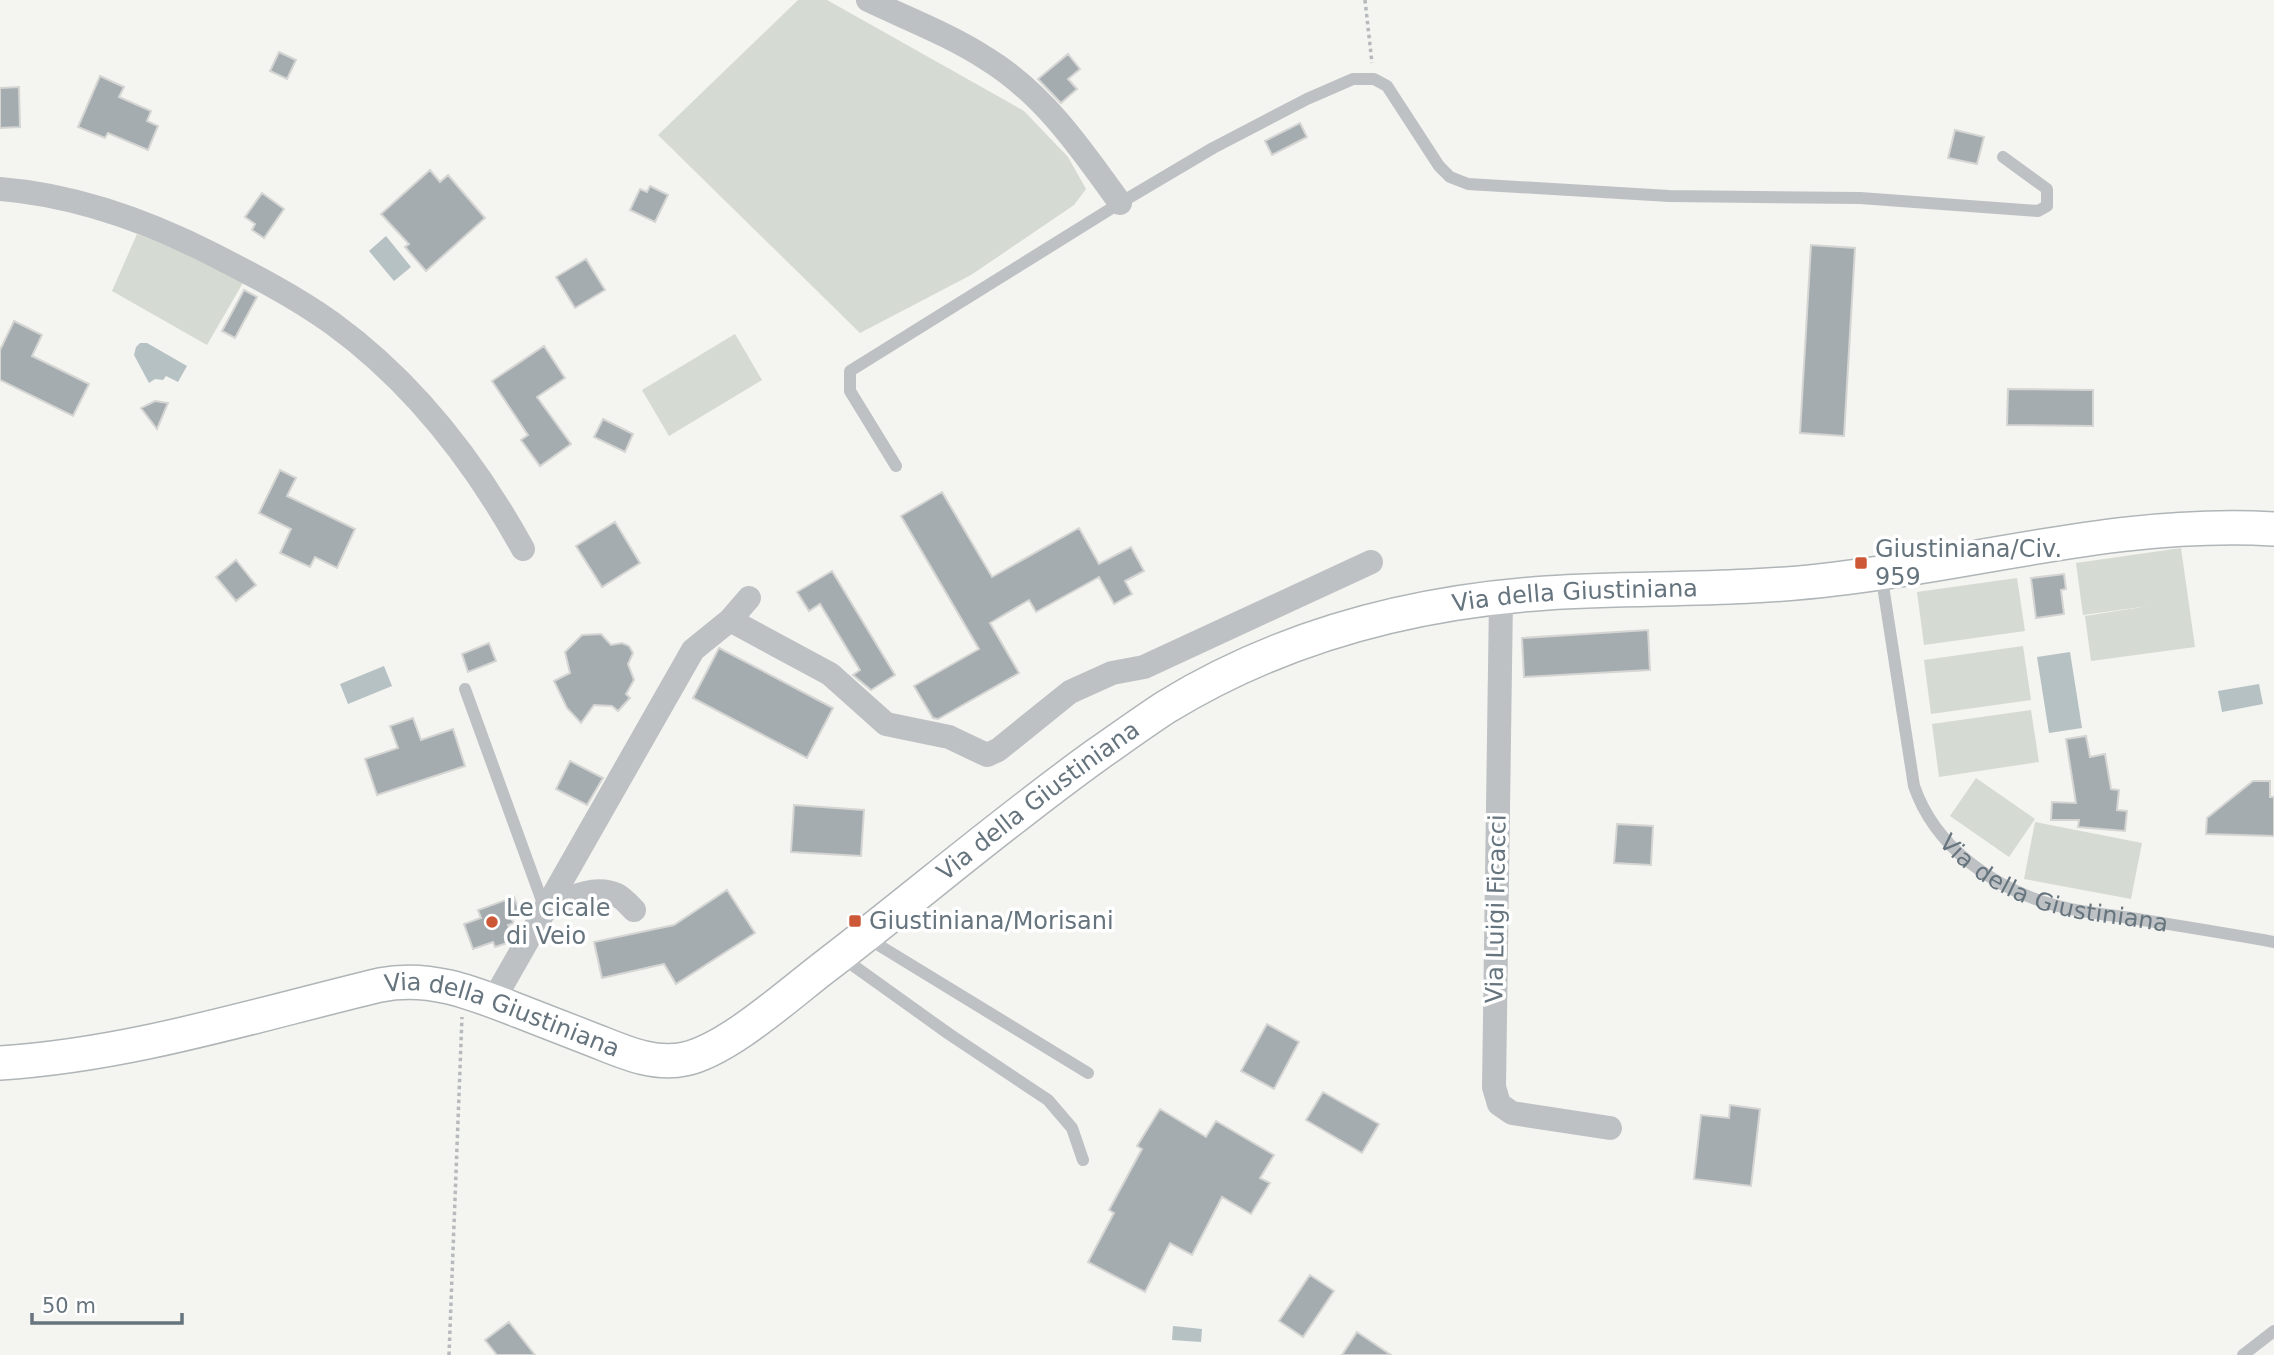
<svg xmlns="http://www.w3.org/2000/svg" width="2274" height="1355" viewBox="0 0 2274 1355" font-family="'DejaVu Sans',sans-serif">
  <style>
    .green { fill: #d5dad2 }
    .water { fill: #b6c1c4 }
    .building { fill: #a4acb0; stroke: #d5d5d3; stroke-width: 2 }
    .lines { fill: none; stroke-linecap: round; stroke-linejoin: round }
    .secondary-casing { stroke: #b0b5b8; stroke-width: 36 }
    .path { stroke: #b7babc; stroke-width: 3.5; stroke-dasharray: 3.5 3.5; stroke-linecap: butt }
    .lane { stroke: #bdc1c4; stroke-width: 12 }
    .street { stroke: #bdc1c4; stroke-width: 24 }
    .secondary { stroke: #fff; stroke-width: 33 }
    .poi-dot { fill: #cd5837; stroke: #fff; stroke-width: 2.5 }
    .labels { text-anchor: middle; stroke-width: 7; stroke-linejoin: round; paint-order: stroke }
    .poi-label { font-size: 24px; fill: #66747e; stroke: #fff; text-anchor: start }
    .street-label { font-size: 24px; fill: #66747e; stroke: #fff }
  </style>
  <rect width="100%" height="100%" fill="#f4f4f0"/>
  <path class="green" d="M798,0h29l197,111 44,46 18,32 -12,16 -103,70 -111,58 -202,-198z
    M137,234l72,28 35,19 -37,64 -95,-54z
    M735,334l27,46 -93,56 -27,-46z
    M2181,548l14,99 -104,14 -6,-45 64,-10 -66,9 -7,-52z
    M2017,578l8,53 -101,14 -7,-53z
    M2023,646l8,54 -100,14 -7,-54z
    M2031,710l8,52 -100,15 -7,-53z
    M1976,778l59,41 -26,38 -59,-41z
    M2035,822l107,21 -11,56 -107,-20z"/>
  <path class="water" d="M386,236l25,31 -17,14 -25,-30z
    M140,343h7l40,23 -9,16 -12,-6 -3,4 -8,-1 -6,4 -15,-28 2,-8z
    M2070,652l12,76 -33,5 -12,-76z
    M384,666l8,20 -44,18 -8,-20z
    M2259,684l4,20 -41,8 -4,-21z
    M1173,1326l29,3 -1,13 -29,-2z"/>
  <path class="building" d="M279,52l17,8 -9,19 -17,-8z
    M1068,54l12,15 -12,10 9,10 -16,14 -23,-24z
    M100,76l24,11 -5,10 32,14 -4,10 11,5 -10,24 -40,-17 -3,5 -27,-11z
    M19,87l1,40 -20,1v-40z
    M1300,123l7,14 -35,18 -7,-14z
    M1955,130l29,7 -7,27 -29,-6z
    M430,170l10,12 8,-7 37,43 -59,53 -21,-24 4,-3 -28,-30z
    M650,186l18,9 -13,27 -25,-12 10,-21 7,3z
    M262,193l22,16 -20,29 -12,-8 3,-6 -10,-7z
    M1811,245l44,3 -11,188 -44,-3z
    M586,259l19,31 -30,18 -19,-31z
    M244,290l13,7 -22,41 -13,-7z
    M14,321l28,14 -10,21 57,28 -16,32 -73,-36v-30z
    M544,346l21,32 -28,19 34,47 -31,22 -19,-26 7,-5 -36,-54z
    M2008,389l85,1v36l-86,-1z
    M155,401l13,2 -11,26 -16,-21z
    M603,419l30,15 -8,18 -31,-15z
    M280,470l16,8 -9,18 68,33 -18,39 -22,-11 -5,10 -30,-14 11,-24 -32,-16z
    M942,492l50,85 87,-49 20,36 32,-17 13,24 -19,10 7,13 -18,10 -15,-27 -63,35 -7,-12 -39,23 29,50 -81,46 -5,-1 -19,-32 65,-37 -78,-133z
    M615,522l25,41 -38,24 -26,-41z
    M236,560l20,25 -20,16 -20,-24z
    M832,571l63,104 -24,15 -18,-15 7,-5 -40,-66 -11,7 -12,-19z
    M2064,574l2,15 -5,1 3,24 -28,4 -5,-40z
    M1648,630l2,40 -126,7 -2,-39z
    M601,634l10,11 11,-2 7,3 4,7 -5,11 6,16 -8,14 4,4 -12,13 -6,-5 -18,-1 -13,18 -14,-15 -13,-27 16,-8 -5,-21 17,-17z
    M489,643l7,18 -28,11 -6,-18z
    M719,648l114,60 -26,50 -114,-60z
    M413,718l8,22 32,-11 12,37 -88,29 -12,-36 33,-11 -8,-22z
    M2086,736l4,21 15,-3 6,35 8,1 -2,20 10,1 -2,20 -47,-4 1,-7h-28l1,-18 24,1 -10,-64z
    M570,761l33,17 -16,27 -31,-16z
    M2253,781h17v16h4v39l-68,-2 1,-16z
    M794,805l70,5 -3,46 -70,-4z
    M1617,824l36,2 -2,39 -37,-2z
    M727,890l28,43 -79,51 -12,-20 -62,14 -8,-36 80,-17z
    M514,897l7,19 -9,4 2,3 -6,2 4,12 -2,5 -15,5 -2,-5 -20,7 -9,-25 17,-6 -3,-8z
    M1267,1024l32,18 -25,47 -33,-18z
    M1323,1092l56,32 -17,29 -56,-33z
    M1730,1105l30,4 -9,77 -57,-7 7,-64 28,3z
    M1160,1109l46,28 10,-16 58,34 -14,23 10,5 -19,31 -29,-17 -30,58 -22,-12 -25,49 -57,-30 26,-49 -5,-3 33,-61 -5,-3z
    M1310,1275l24,16 -31,46 -24,-16z
    M509,1322l26,33h-38l-12,-15z
    M1357,1332l34,23h-49z"/>
  <g class="lines">
    <g class="secondary-casing">
      <g id="secondary">
        <path id="s2" d="M0,1063c129,-8 255,-48 380,-78 50,-10 93,8 139,26 26,10 51,20 77,30 28,11 58,25 89,18 42,-9 102,-63 137,-90 93,-71 181,-147 276,-215 23,-16 45,-32 68,-47 116,-71 247,-105 381,-114 96,-6 193,-2 288,-14 148,-17 288,-59 439,-50"/>
      </g>
    </g>
    <path class="path" d="M1365,0l7,63
      M449,1355l13,-338"/>
    <g class="lane">
      <path d="M896,466l-46,-75v-20l270,-168 93,-55 94,-49 46,-20h21l13,7 52,80 11,11 18,7 201,12 191,2 178,13 9,-5v-17l-44,-32"/>
      <path id="s1" d="M1881,573l33,213c21,61 79,102 140,119 28,8 60,10 89,15 43,7 87,14 131,22"/>
      <path d="M465,689l80,220"/>
      <path d="M867,938l221,135"/>
      <path d="M840,956l109,78 99,66 24,28 11,32"/>
      <path d="M2243,1355l31,-24"/>
    </g>
    <path class="street" d="M868,0c40,19 82,35 119,59 57,35 95,91 133,144
      M0,189c75,6 145,31 212,65 41,21 82,42 120,69 80,58 143,139 191,226
      M1501,598l-7,489 5,17 13,9 98,15
      M730,620l19,-22
      M545,909c21,-9 48,-25 72,-14 6,3 12,10 17,15
      M493,1001l200,-351 37,-30 100,54 56,50 63,13 38,18 11,-5 72,-58 42,-19 32,-6 227,-105"/>
    <use href="#secondary" class="secondary"/>
  </g>
  <g class="poi-dot">
    <rect x="1854" y="556" width="14" height="14" rx="3.5"/>
    <rect x="848" y="914" width="14" height="14" rx="3.5"/>
    <circle cx="492" cy="922" r="7"/>
  </g>
  <g class="labels">
    <g class="poi-label">
      <text x="1875" y="557">Giustiniana/Civ.<tspan x="1875" dy="28">959</tspan></text>
      <text x="506" y="916">Le cicale<tspan x="506" dy="28">di Veio</tspan></text>
      <text x="869" y="929">Giustiniana/Morisani</text>
    </g>
    <g class="street-label">
      <text dy="8" stroke="none"><textPath href="#s2" startOffset="1734">Via della Giustiniana</textPath></text>
      <text dy="8" stroke="none"><textPath href="#s2" startOffset="1146">Via della Giustiniana</textPath></text>
      <text dy="8" stroke="none"><textPath href="#s1" startOffset="399">Via della Giustiniana</textPath></text>
      <text transform="translate(1496 909) rotate(-89)" y="8">Via Luigi Ficacci</text>
      <text dy="8" stroke="none"><textPath href="#s2" startOffset="516">Via della Giustiniana</textPath></text>
    </g>
  </g>
  <path d="M32 1313v10h150v-10" fill="none" stroke="#66747e" stroke-width="3.5"/>
  <text x="42" y="1313" font-size="21" fill="#66747e" stroke="#ffffff" stroke-width="5" paint-order="stroke">50 m</text>
</svg>
